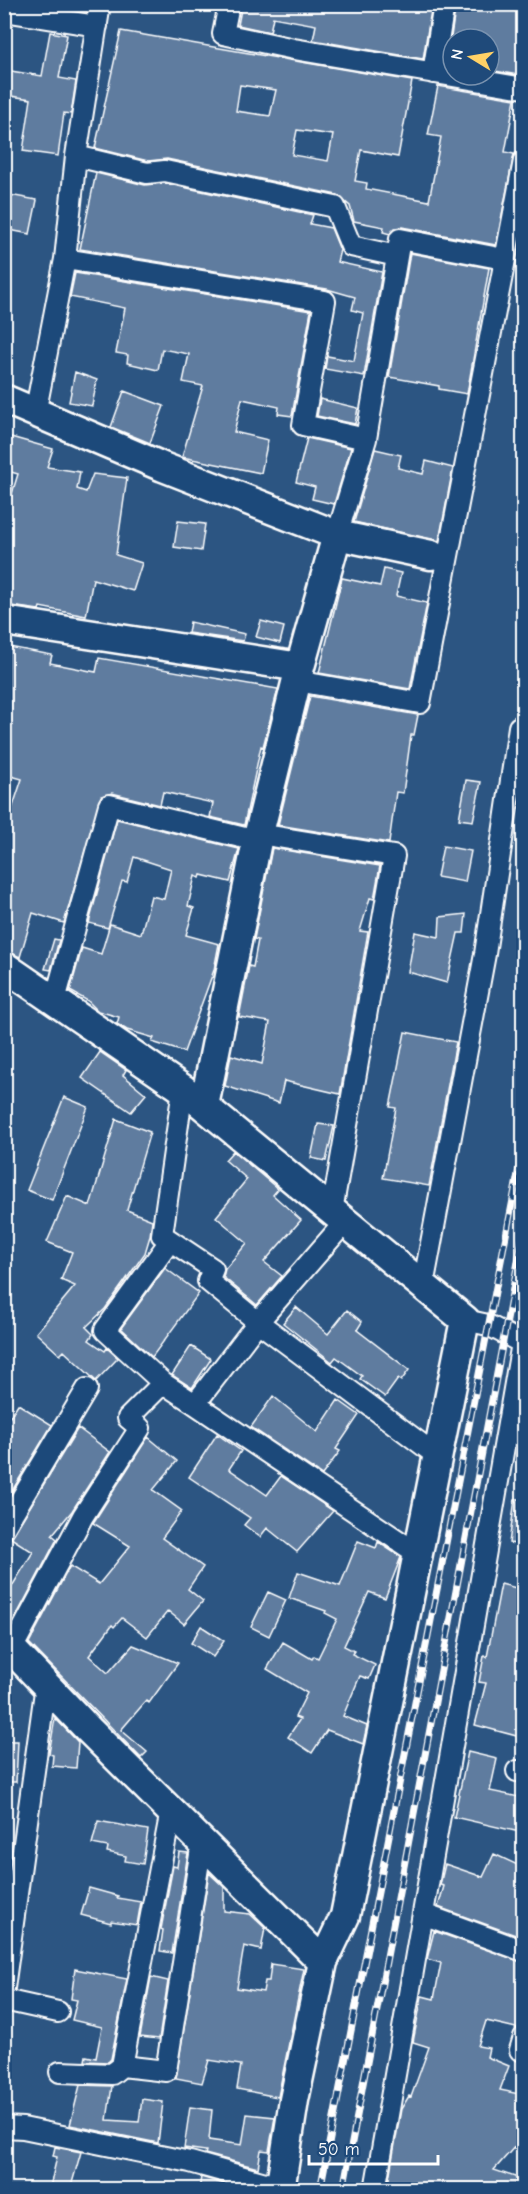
<svg xmlns="http://www.w3.org/2000/svg" width="528" height="2194" viewBox="0 0 528 2194" font-family="'Comic Neue',sans-serif">
  <style>
    .building { fill: #5e7c9f; stroke: #fff; stroke-width: 1.5; fill-rule: evenodd }
    .lines { fill: none; stroke-linecap: round; stroke-linejoin: round }
    .street-casing { stroke: #fff; stroke-width: 24 }
    .secondary-casing { stroke: #fff; stroke-width: 33 }
    .street { stroke: #1f4a7a; stroke-width: 20 }
    .secondary { stroke: #1f4a7a; stroke-width: 28 }
    .rail-casing { stroke: #fff; stroke-width: 7 }
    .rail { stroke: #1f4a7a; stroke-width: 4.5; stroke-dasharray: 14; stroke-linecap: butt }
  </style>
  <rect width="100%" height="100%" fill="#2c5582"/>
  <filter id="ink" filterUnits="userSpaceOnUse"><feTurbulence type="fractalNoise" baseFrequency=".0167" numOctaves="2"/><feDisplacementMap in="SourceGraphic" scale="12" xChannelSelector="R" yChannelSelector="G"/><feConvolveMatrix kernelMatrix="1 2 1 2 8 2 1 2 1" color-interpolation-filters="sRGB"/></filter>
  <g filter="url(#ink)">
    <path class="building" d="M242,4h190l-9,55 -110,-19 3,-15 -43,-8 -3,15 -32,-7z
      M456,4h68v72l-35,-6v-31h-36v25l-6,-1z
      M121,31l291,50 -14,76 -37,-7 -6,31 12,2 -1,6 63,12 12,-64 -13,-2 10,-49 77,13 -10,53 9,2 -18,91 -94,-18 -7,1 -5,6 -7,-2 1,-5 -30,-6 -4,-15 -13,-11 -170,-36 -19,2 -53,-13zM240,85l36,5 -6,26 -34,-5zM297,130l36,5 -5,26 -36,-6z
      M50,32l17,3 -8,43 17,3 -5,33 -7,-1 -6,43 -35,-5 8,-52 -27,-4v-25l38,6z
      M96,173l49,12 19,-2 149,32 -3,9 21,4 9,22 -3,12 45,10 -18,104 -39,-7 2,-13 27,5 9,-48 -11,-3 3,-13 -28,-8 -247,-40z
      M4,194l33,6 -7,34 -26,-5z
      M410,253l79,15 -22,126 -28,-5v-3l-50,-9z
      M75,273l236,38 -19,105 -14,-2 1,-7 -37,-8 -8,33 34,8 -7,33 -79,-16 21,-71 -20,-4 6,-28 -27,-5 -4,21 -31,-7 1,-8 -12,-2 9,-45 -55,-11z
      M75,372l22,8 -5,26 -23,-4z
      M124,391l40,15 -14,37 -39,-16z
      M320,399l38,9 -3,16 -38,-8z
      M4,435l49,14 -6,18 33,5 -3,17 9,3 7,-18 34,4 -11,77 26,8 -9,28 -40,-12 -7,37 -46,-9 -1,3 -35,-5v-61l6,-44 8,-26 -14,-4z
      M307,438l44,10 -17,56 -22,-5 3,-12 -19,-5z
      M375,449l26,6 -3,13 25,6 3,-13 27,7 -14,73 -85,-19z
      M178,521l27,3 -4,27 -27,-4z
      M384,569l17,4 -5,23 31,7 -17,86 -91,-16 23,-95 38,8z
      M261,621l23,6 -4,16 -24,-6z
      M190,622l55,12 -2,7 -55,-8z
      M4,646l48,9 -2,8 46,9 3,-14 179,31 -15,58 -2,-1 -17,79 -34,-8 3,-14 -50,-11 -3,13 -48,-12 -11,3 -37,127 -31,-10 -13,44 -16,-7v-117l18,-54 -18,-5z
      M310,696l108,19 -4,20h-3l-8,58 -7,-1 -7,51 -111,-18z
      M466,780l15,2 -8,39 -14,-2z
      M117,819l122,30 -9,33 -29,-7 -1,3 -5,-2 -7,30 6,2 -8,27 33,9 -5,26 -30,82 -32,-10 2,-4 -27,-8 -10,-6 2,-7 -21,-6 -10,-10 -18,-10 12,-43 19,6 9,-30 31,10 10,-38 13,3 7,-30 -37,-12 -7,25 -5,-1 -14,47 -19,-5z
      M443,846l28,5 -6,31 -28,-5z
      M272,848l108,18 -6,33 -4,-1 -10,33 8,1 -28,162 -56,-13 -5,22 -54,-17 6,-31 31,9 8,-42 -31,-5 10,-51 4,1 5,-27 -4,-1z
      M466,914l-2,19h-6l-11,50 -39,-11 7,-40 24,5 1,-20z
      M54,939l5,1 -8,30 -6,-1z
      M405,1032l51,10 -27,144 -46,-8 13,-70 -6,-1z
      M100,1052l26,18 -3,5 23,19 -15,18 -49,-34z
      M64,1097l24,10 -36,93 -25,-10z
      M116,1119l34,13 -23,78 25,10 -2,16 -5,17 -40,56 -19,18 7,7 -4,6 16,11 2,-3 11,10 -22,23 -32,-30 -4,4 -24,-22 39,-47 -14,-6 11,-28 -25,-10 20,-46 23,10z
      M318,1124l16,2 -8,35 -15,-3z
      M233,1151l45,38 -5,6 28,25 -37,42 18,14 -25,29 -34,-28 2,-8 22,-26 -31,-26 31,-38 -22,-19z
      M165,1268l34,25 -47,64 -31,-29z
      M296,1307l32,27 19,-24 15,12 -5,8 52,40 -8,11 -3,-2 -13,18 -25,-18 2,-3 -26,-19 -4,5 -49,-39z
      M191,1346l20,13 -19,29 -20,-13z
      M273,1396l44,36 21,-32 21,15 -23,34 4,2 -18,24 -71,-48z
      M18,1404l34,21 -48,79v-78z
      M78,1428l32,24 -38,59 -20,24 5,4 -46,87 -7,-5v-37l7,4 22,-36 -22,-14z
      M217,1434l24,17 -12,18 38,26 14,-19 52,35 -36,41 -30,-24 -7,9 -16,-12 6,-7 -61,-41z
      M148,1437l29,24 -24,29 29,21 -20,27 41,29 -15,22 15,12 -19,23 -16,-13 -21,26 -25,-19 -8,9 -2,-2 -23,31 19,17 25,-28 45,18 -29,40 -3,-2 -25,29 26,22 -6,6 -112,-115 41,-77 29,18 31,-38 -37,-23z
      M515,1499h9v46l-15,-2z
      M358,1541l18,7 2,-6 23,15 -16,41 -16,-6 -25,54 10,5 -2,3 23,11 -6,14 -9,-3 -17,40 24,10 -4,18 -36,-14 -15,23 -24,-16 12,-18 -5,-2 12,-24 -40,-24 16,-27 29,17 2,-3 4,2 19,-39 -12,-6 1,-2 -37,-13 9,-26 42,14z
      M501,1584l23,6v148l-49,-13 11,-42 -7,-1 5,-26 3,1z
      M268,1592l18,8 -17,36 -18,-9z
      M201,1626l23,15 -11,16 -22,-14z
      M55,1718l23,24 -2,26 -24,-2 1,-11 -4,-1z
      M4,1741h14l-2,41h-12z
      M468,1752l29,7 -7,32 34,7v35l-70,-16z
      M98,1821l50,9 -5,34 -18,-3 1,-5 -19,-4 1,-5 -16,-3z
      M179,1852l9,1 -16,100 -12,-2 3,-21 -2,-1 12,-63 4,1z
      M494,1854l30,14v70l-86,-31 6,-21 -4,-1 5,-21 38,13z
      M209,1873l15,14v24l26,3 15,14 -4,22 -17,-4 -7,42 26,4 2,-11h4l2,-17 33,5 -26,128 -41,-8 4,-24 -32,-5 -7,23 -26,-5z
      M89,1888l29,8 -1,2 24,4 -4,23 -26,-4v2l-30,-8z
      M434,1931l90,32v62l-8,3 -30,-7 -8,25 11,2 -2,9 22,9 -9,24 24,5v41l-30,34 30,10v10h-137l14,-81 8,-13 2,1 18,-50 -16,-5 9,-46 12,3 7,-36 -14,-4z
      M75,1969l52,10 -16,80 -3,3 -23,-1 1,-5 10,2 6,-31 -30,-7 5,-20 -6,-1z
      M151,1977l17,4 -9,58 -19,-2z
      M80,2085l32,1 -5,34 32,2 3,-23 21,3 -5,41 -88,-18z
      M190,2107l22,3 -3,30 33,5 5,-31 28,3 -6,34 -8,-1 -3,18 -53,-14 1,-3 -22,-3z
      M55,2147l26,5 -11,38 -20,-3 7,-30 -4,-1z
      M201,2177l43,13h-45z"/>
    <g class="lines">
      <g class="street-casing">
        <path id="street" d="M229,4l-6,30 71,15 230,39
          M4,11l93,15
          M433,73l11,-69
          M76,156l71,17 18,-2 170,36 16,39 46,10
          M65,259l260,42 -22,124 63,14 -29,96
          M35,414l30,-155 11,-103 24,-152
          M366,439l34,-200 104,20
          M447,561l77,-400
          M297,681l123,22 27,-142 -12,-5
          M259,834l135,22 -62,355
          M55,1000l54,-195 148,36
          M183,1089l-21,146 51,34 -5,12 50,41 178,133
          M345,1222l-87,100 -63,82 223,150
          M423,1286l62,-332 34,-227
          M465,1320l23,5 36,19
          M163,1383l-58,-53 65,-89
          M4,1528l83,-139
          M12,1649l71,-133 57,-88 -12,-10 35,-35 32,21
          M517,1771l7,1
          M171,1811l-49,255 44,5 36,-229
          M423,1914l101,37
          M4,1988l42,-304
          M4,2000l54,12
          M520,2050l4,-13
          M60,2072l52,2 10,-8
          M4,2127l19,1 167,34 90,25
          M375,2190l147,-847"/>
      </g>
      <g class="secondary-casing">
        <path id="secondary" d="M4,399l159,68 174,68 94,20
          M4,621l296,46
          M4,966l179,123 282,231 -120,596 -22,46 -29,138 -14,90
          M204,1106l53,-265 43,-174 37,-132
          M4,1641l85,89 234,232"/>
      </g>
      <use href="#street" class="street"/>
      <use href="#secondary" class="secondary"/>
      <g class="rail-casing">
        <path id="rail" d="M320,2190l204,-1047
          M343,2190l181,-960"/>
      </g>
      <use href="#rail" class="rail"/>
    </g>
  </g>
  <rect width="528" height="2194" fill="none" stroke="#1f4a7a" stroke-width="24"/>
  <rect x="12" y="12" width="504" height="2170" fill="none" stroke="#fff" stroke-width="2" filter="url(#ink)"/>
  <g transform="translate(471 57) rotate(281)"><circle r="28" fill="#1f4a7a" stroke="#7992af" stroke-width="1.5"/>
  <path d="M0-4.5L10 22L0 15L-10 22Z" fill="#ffd166"/>
  <text y="-9" font-size="16" font-weight="bold" text-anchor="middle" fill="#ffffff">N</text>
  </g>
  <path d="M309 2155v9h129v-9" fill="none" stroke="#ffffff" stroke-width="3"/>
  <text x="318" y="2155" font-size="18" fill="#ffffff" stroke="#1f4a7a" stroke-width="4.5" paint-order="stroke">50 m</text>
</svg>
